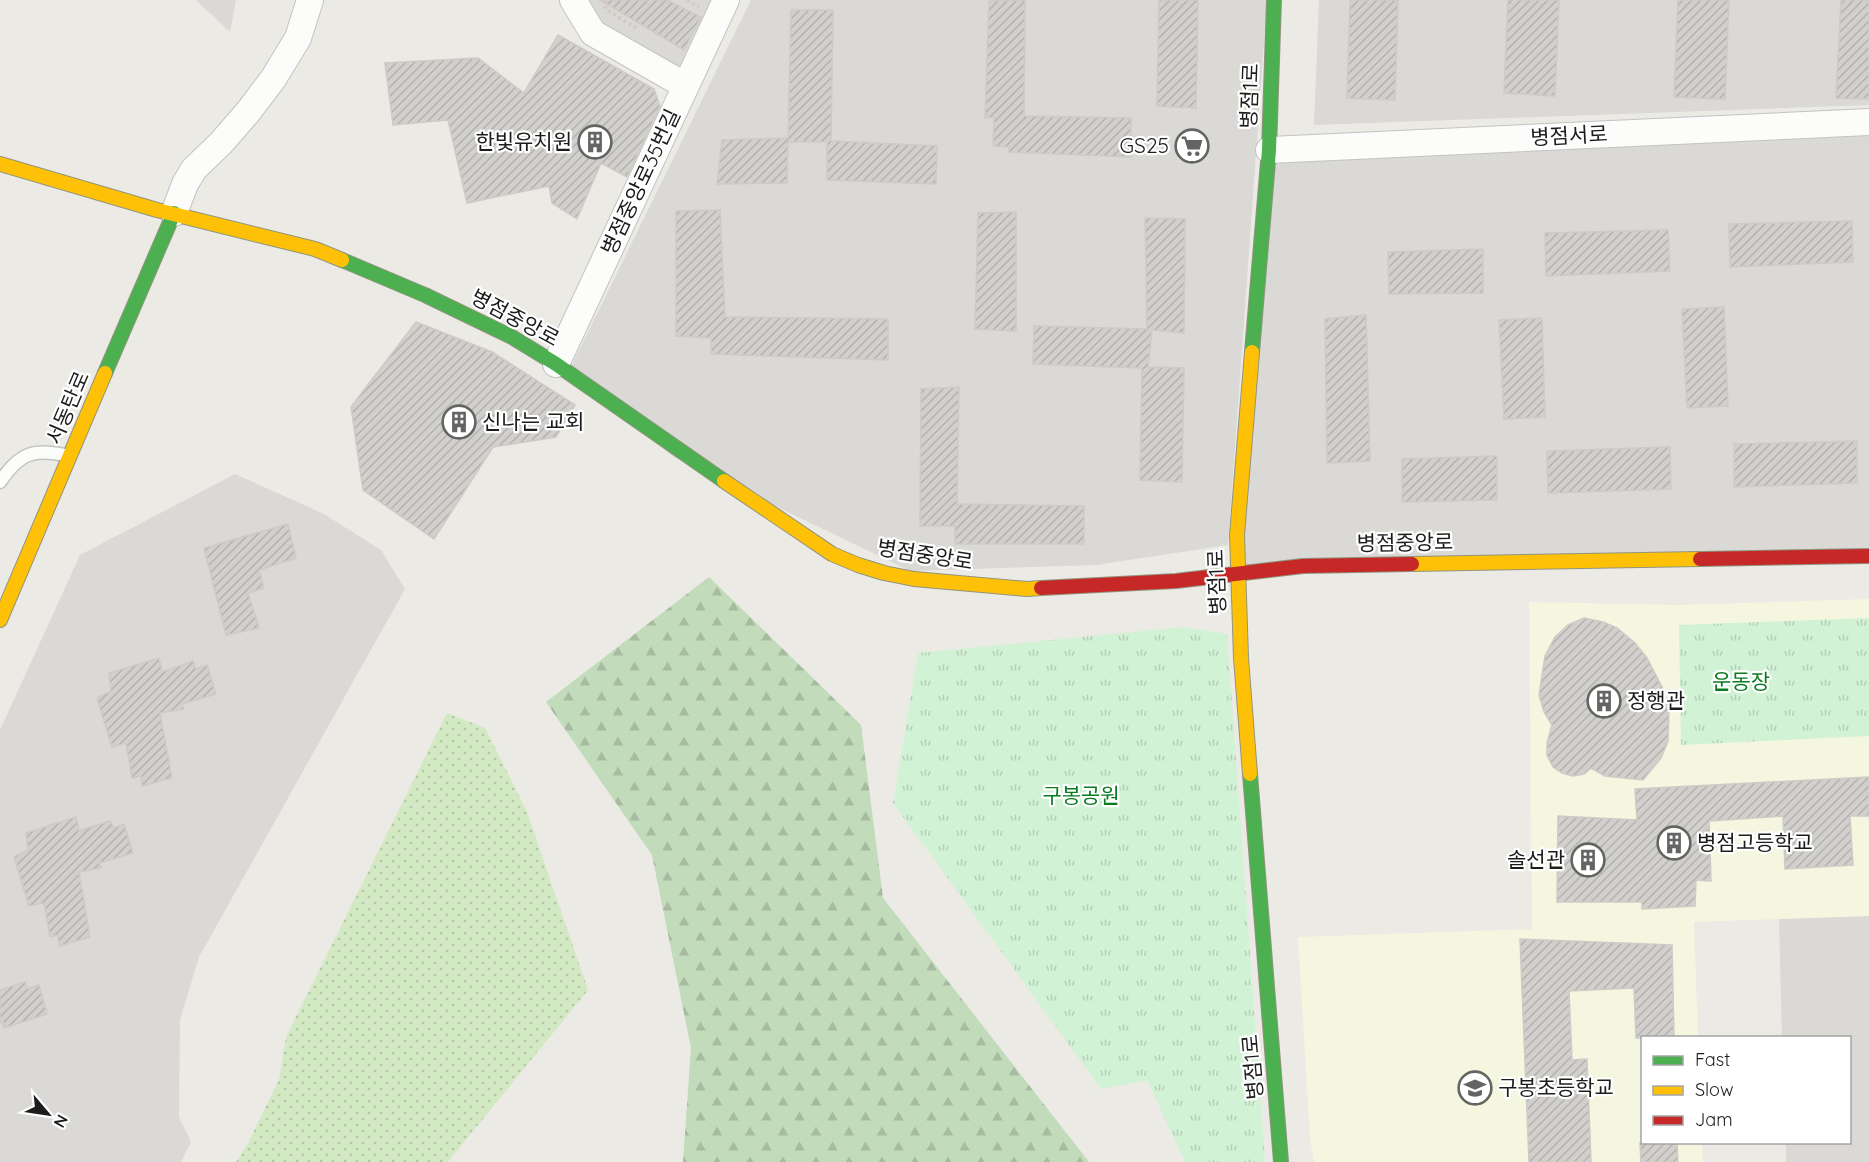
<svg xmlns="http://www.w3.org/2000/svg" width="1869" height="1162" viewBox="0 0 1869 1162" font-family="Quicksand,'Noto Sans KR',sans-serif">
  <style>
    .residential { fill: #dad9d6 }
    .education { fill: #f4f6df }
    .grass { fill: url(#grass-dots) }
    .forest { fill: url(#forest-firs) }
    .park { fill: url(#park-tufts) }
    .building { fill: url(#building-hatch); stroke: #cecbc6; stroke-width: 1.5 }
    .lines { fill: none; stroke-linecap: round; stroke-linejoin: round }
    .lane-casing { stroke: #c3c3c1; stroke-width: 15 }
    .street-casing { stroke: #c3c3c1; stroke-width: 28 }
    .fast-casing { stroke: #90957d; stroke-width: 16 }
    .slow-casing { stroke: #90957d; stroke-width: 16 }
    .jam-casing { stroke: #90957d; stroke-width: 16 }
    .path { stroke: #d6c9c4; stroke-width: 4; stroke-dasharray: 3 3; stroke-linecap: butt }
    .lane { stroke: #fcfcfb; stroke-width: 12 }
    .street { stroke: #fcfcfb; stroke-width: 26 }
    .fast { stroke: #4caf50; stroke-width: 14 }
    .slow { stroke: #ffc107; stroke-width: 14 }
    .jam { stroke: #c62828; stroke-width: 14 }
    .labels { text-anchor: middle; stroke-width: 4.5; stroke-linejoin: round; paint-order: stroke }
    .street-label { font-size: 21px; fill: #1c1c1c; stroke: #fff }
    .poi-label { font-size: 21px; fill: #1c1c1c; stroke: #fff; text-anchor: start }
    .park-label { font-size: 21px; fill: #0a7b21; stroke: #fff }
  </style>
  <defs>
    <pattern id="grass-dots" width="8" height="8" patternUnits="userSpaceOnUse" patternTransform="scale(1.5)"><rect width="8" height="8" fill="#d3e9c3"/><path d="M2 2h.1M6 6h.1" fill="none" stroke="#b5c7a7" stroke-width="1.8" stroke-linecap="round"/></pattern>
    <pattern id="forest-firs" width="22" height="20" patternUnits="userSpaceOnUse" patternTransform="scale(1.5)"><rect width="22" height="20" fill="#c2dbba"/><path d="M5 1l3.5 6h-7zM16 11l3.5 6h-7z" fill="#a6bb9f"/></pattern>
    <pattern id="park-tufts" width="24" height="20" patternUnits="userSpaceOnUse" patternTransform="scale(1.5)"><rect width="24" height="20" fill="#d2f2d6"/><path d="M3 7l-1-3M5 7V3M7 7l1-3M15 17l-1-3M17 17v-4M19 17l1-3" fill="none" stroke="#b4cfb7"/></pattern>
    <pattern id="building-hatch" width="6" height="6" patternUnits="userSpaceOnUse" patternTransform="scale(1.5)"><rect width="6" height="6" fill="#d1d0cc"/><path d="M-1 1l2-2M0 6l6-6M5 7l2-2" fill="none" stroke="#b3b2af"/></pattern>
  </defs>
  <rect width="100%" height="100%" fill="#ebeae5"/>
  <path class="residential" d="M196,0h40l-6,32z
    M573,0h153l-40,86 -93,-53z
    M751,0h516l-39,545 -132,20 -186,6 -236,-114 -106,-84z
    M1319,0h550v105l-555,20z
    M1869,124v432l-631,17 30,-411z
    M235,474l89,40 57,36 24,39 -206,368 -19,63 -1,97 12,25 -10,20h-181v-432l80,-175z
    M1869,916v246h-83v-19l64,-1v-104l-68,-1 -3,-118z"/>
  <path class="education" d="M1869,599v317l-175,6 4,115 -56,1v104l60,1 1,19h-389l-4,-23 -12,-202 234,-8 -3,-327 149,3z"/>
  <path class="grass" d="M447,713l38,15 42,84 61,178 -140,172h-212l11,-17 32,-65 7,-43z"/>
  <path class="forest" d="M709,577l152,148 22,173 206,264h-406l8,-114 -39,-193 -106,-153z"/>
  <path class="park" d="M1869,618v118l-188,9 -2,-120z
    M1183,627l44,7 38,528h-80l-38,-82 -46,9 -208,-286 25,-150z"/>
  <path class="building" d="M600,0h67l34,17 -17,33z
    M1025,0l-1,116 107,2v39l-122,-5v-5l-16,-1 1,-29 -9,1 4,-117z
    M1159,0h39l-2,108 -39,-2z
    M1350,0h48l-3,100 -48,-2z
    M1508,0h51l-4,96 -51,-3z
    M1678,0h51l-4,99 -51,-2z
    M1841,0h28v99l-33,-1z
    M791,10h42l-2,131 106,5 -1,38 -109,-4v-38h-39l-1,41 -70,1 5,-44 66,-2z
    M558,35l96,54 6,17 -33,71 -26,-14 -24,56 -25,-16 -3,-17 -82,17 -19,-83 -55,5 -8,-62 93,-5 46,35z
    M720,210l5,107 163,2v41l-177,-6v-16l-35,-2v-125z
    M1016,212v119l-41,-2 3,-116z
    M1145,218l40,1 -1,114 -32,-3 -4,37 36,1 -2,114 -42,-2 2,-112 -109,-4 1,-38 113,3z
    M1852,221l1,41 -123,5 -1,-43z
    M1668,230l2,41 -124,5 -1,-43z
    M1483,249v44l-94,1 -1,-42z
    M1724,307l4,99 -41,2 -5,-99z
    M1366,315l4,146 -43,2 -2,-144z
    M1542,318l3,99 -41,2 -5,-99z
    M416,322l76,30 83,53 -19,32 -63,10 -59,92 -71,-49 -12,-83z
    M959,387l-2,117 127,2v38h-129v-18h-35l1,-137z
    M1857,441v42l-123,4v-43z
    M1670,447l1,42 -123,4 -1,-42z
    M1497,456v44l-95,2v-43z
    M288,524l8,34 -37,12 5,18 -16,5 11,35 -33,7 -22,-87z
    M1584,618l19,4 14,6 18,15 12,15 16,31 6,19 -1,33 -7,17 -18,22 -38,-4 -14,-8 -7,6 -11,2 -11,-3 -9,-6 -6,-12v-12l5,-18 -8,-13 -5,-17 6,-39 10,-19 13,-12z
    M159,658l3,14 31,-11 3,8 11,-4 9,29 -34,10 2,5 -24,4 12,65 -30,8 -1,-10 -9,2 -6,-35 -14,4 -15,-49 14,-7 -2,-18z
    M1869,777v39h-19l3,49 -68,4 -2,-53 -74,5 2,60 -15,-1 -1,26 -53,3v-7h-85l1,-86 79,4 -2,-31z
    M76,817l3,14 31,-10 4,7 10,-4 9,29 -34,10 2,5 -22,4 11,65 -31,9 -1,-11 -8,2 -6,-34 -15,3 -15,-49 14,-7 -2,-17z
    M1520,939l152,6 2,93h-38l-2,-50 -65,3 3,69 15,-1 4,103h-62z
    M25,982l3,7 11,-4 8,29 -43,14 -1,-6 -3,1v-33z
    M1640,1143h37l1,19h-37z"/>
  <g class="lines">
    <g class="lane-casing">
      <path id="lane" d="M0,482c20,-30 34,-34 69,-26"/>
    </g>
    <g class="street-casing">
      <path id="street" d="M573,0l20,33 93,53
        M1269,150l600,-28
        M174,213l11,-29 9,-15 27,-26 27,-31 25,-33 25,-41 12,-38
        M556,364l170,-364"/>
    </g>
    <g class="fast-casing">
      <path id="fast" d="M342,260l83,35 87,42 44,27 168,117
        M1252,352l17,-202 5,-150
        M105,373l69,-160
        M1250,774l31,388"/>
    </g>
    <g class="slow-casing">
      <path id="slow" d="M0,164l157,46 158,39 27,11
        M724,481l108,73 26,11 26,8 30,6 113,10 14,-1
        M1412,564l288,-5
        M0,620l105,-247
        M1250,774l-9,-116 -4,-123 15,-183"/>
    </g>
    <g class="jam-casing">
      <path id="jam" d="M1700,559l169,-3
        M1041,588l135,-7 127,-15 109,-2"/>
    </g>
    <path class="path" d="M604,0l2,9 30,19
      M687,0l12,7"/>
    <use href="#lane" class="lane"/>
    <use href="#street" class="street"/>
    <use href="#fast" class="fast"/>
    <use href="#slow" class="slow"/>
    <use href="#jam" class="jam"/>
  </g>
  <defs>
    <g id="building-ring" transform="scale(1.725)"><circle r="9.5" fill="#fff" stroke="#646462" stroke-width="1.5"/><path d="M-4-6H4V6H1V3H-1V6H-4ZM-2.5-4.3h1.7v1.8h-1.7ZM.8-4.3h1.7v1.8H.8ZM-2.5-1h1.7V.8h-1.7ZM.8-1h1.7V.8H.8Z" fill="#646462"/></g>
    <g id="supermarket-ring" transform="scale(1.725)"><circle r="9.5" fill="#fff" stroke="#646462" stroke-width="1.5"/><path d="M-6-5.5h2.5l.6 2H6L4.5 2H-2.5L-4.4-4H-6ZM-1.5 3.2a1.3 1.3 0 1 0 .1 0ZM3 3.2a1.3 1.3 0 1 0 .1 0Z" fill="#646462"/></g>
    <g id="school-ring" transform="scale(1.725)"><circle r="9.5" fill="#fff" stroke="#646462" stroke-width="1.5"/><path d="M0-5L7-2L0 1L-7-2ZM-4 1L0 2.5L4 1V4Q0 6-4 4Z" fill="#646462"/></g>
  </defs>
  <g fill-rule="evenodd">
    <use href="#building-ring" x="595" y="142"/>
    <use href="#supermarket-ring" x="1192" y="146"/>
    <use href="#building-ring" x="459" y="422"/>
    <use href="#building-ring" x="1604" y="701"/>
    <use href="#building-ring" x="1674" y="843"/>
    <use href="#building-ring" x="1588" y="860"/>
    <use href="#school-ring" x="1475" y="1088"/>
  </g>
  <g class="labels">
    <g class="street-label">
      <text transform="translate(1250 96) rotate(-88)" y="7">병점1로</text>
      <text transform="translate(1569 136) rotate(-3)" y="7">병점서로</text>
      <text transform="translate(641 182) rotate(-65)" y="7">병점중앙로35번길</text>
      <text transform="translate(515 318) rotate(28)" y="7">병점중앙로</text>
      <text transform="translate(68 408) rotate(-67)" y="7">서동탄로</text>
      <text transform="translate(1405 543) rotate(-1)" y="7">병점중앙로</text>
      <text transform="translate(925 555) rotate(9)" y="7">병점중앙로</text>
      <text transform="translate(1217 582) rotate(-92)" y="7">병점1로</text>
      <text transform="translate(1253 1067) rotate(-95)" y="7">병점1로</text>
    </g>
    <g class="poi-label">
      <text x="572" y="149" text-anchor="end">한빛유치원</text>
      <text x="1169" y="153" text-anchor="end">GS25</text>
      <text x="482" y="429">신나는 교회</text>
      <text x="1627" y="708">정행관</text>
      <text x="1697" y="850">병점고등학교</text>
      <text x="1565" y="867" text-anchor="end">솔선관</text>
      <text x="1498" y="1095">구봉초등학교</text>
    </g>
    <g class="park-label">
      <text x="1741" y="689">운동장</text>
      <text x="1081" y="803">구봉공원</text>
    </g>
  </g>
  <rect x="1641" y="1036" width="210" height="108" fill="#ffffff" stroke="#a4a4a4" stroke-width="1.5"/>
  <rect x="1653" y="1056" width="30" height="9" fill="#4caf50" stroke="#a4a4a4" stroke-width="1.5"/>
  <text x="1695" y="1066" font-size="18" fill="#1c1c1c">Fast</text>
  <rect x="1653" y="1086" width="30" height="9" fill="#ffc107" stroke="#a4a4a4" stroke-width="1.5"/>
  <text x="1695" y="1096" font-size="18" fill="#1c1c1c">Slow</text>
  <rect x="1653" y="1116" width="30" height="9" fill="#c62828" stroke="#a4a4a4" stroke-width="1.5"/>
  <text x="1695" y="1126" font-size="18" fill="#1c1c1c">Jam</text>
  <g transform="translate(48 1114) rotate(119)" stroke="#ffffff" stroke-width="4.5" paint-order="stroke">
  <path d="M0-4.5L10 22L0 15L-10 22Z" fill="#1c1c1c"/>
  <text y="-9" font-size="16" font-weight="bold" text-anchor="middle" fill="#1c1c1c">N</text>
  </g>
</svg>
